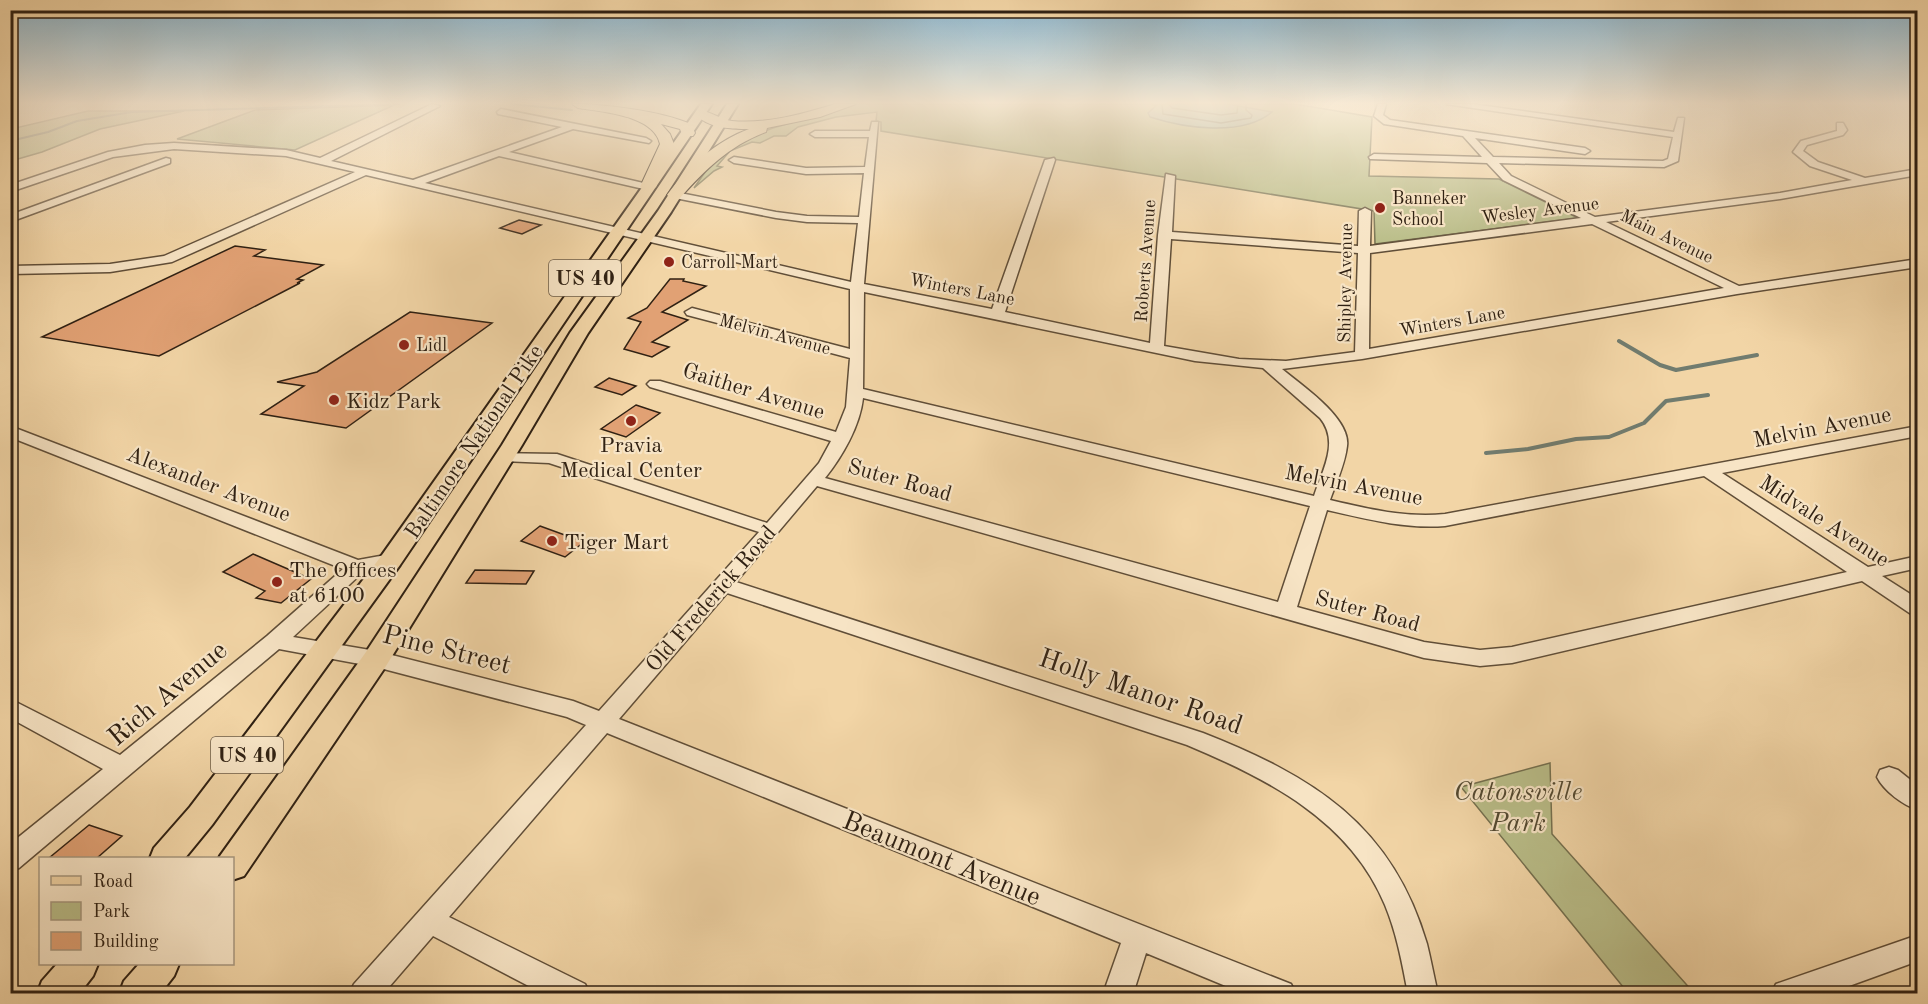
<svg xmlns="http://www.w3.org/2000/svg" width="1928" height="1004" viewBox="0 0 1928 1004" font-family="'Old Standard TT',serif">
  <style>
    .green { fill: #b9bd88; stroke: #746f4e; stroke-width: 1.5 }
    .water { fill: #9cb8ac; stroke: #717c6f; stroke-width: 1.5 }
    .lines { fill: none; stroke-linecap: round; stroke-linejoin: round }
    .shore { stroke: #666c60; stroke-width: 1.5 }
    .stream-far1 { stroke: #717c6f; stroke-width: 2 }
    .stream { stroke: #717c6f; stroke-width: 4 }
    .building { fill: #e1a174; stroke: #302113; stroke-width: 1.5 }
    .minor-casing { stroke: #604e38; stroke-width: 3 }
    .major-casing { stroke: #302113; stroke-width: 4 }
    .highway-casing { stroke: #302113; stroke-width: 2 }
    .minor { fill: #f7e4c5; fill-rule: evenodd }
    .major { fill: #f2d5a6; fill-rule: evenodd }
    .highway { fill: #f2d5a6; fill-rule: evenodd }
    .poi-dot { fill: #8f2418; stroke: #f7e4c5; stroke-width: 2 }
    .labels { text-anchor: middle; stroke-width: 4.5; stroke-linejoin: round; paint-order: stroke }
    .far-poi-label { font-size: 18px; fill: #302113; stroke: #f7e4c5; text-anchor: start }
    .far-street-label { font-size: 18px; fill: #302113; stroke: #f7e4c5 }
    .shield { fill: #f7e4c5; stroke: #6c5c48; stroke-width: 1.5 }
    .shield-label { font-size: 21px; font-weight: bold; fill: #302113 }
    .street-label { font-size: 22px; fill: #302113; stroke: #f7e4c5 }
    .poi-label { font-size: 22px; fill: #302113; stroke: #f7e4c5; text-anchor: start }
    .near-street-label { font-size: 27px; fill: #302113; stroke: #f7e4c5 }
    .near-park-label { font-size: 27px; font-style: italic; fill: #524830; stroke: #f7e4c5 }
  </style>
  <rect width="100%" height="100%" fill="#f2d5a6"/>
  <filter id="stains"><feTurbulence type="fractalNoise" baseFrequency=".00333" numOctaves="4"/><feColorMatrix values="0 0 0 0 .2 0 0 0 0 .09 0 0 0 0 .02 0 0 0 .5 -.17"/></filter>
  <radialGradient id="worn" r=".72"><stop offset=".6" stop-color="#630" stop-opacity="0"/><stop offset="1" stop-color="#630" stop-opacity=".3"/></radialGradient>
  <path class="green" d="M857,104h438l77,13 -3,59 130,3 79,39 -203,26 -1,-33 -493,-80v-9l-5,-1 1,-9 -41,5 -38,10 -12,9h-12l-14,7 -8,-1 -22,9 -13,15 5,1 -8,4 -20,17 16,-23 28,-24 35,-13z
    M394,105l-99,45 -118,-11 78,-29z
    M88,111h96l-84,18 -58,23 -31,9v-32z
    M1550,763l2,71 142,159h-66l-167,-206z"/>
  <path class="water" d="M1158,104h70l44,8c-30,25 -88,16 -122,5l-2,-4z"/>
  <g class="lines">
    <path class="shore" d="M1162,104l1,10 58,9 30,-5 1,-3 -6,-5v-6
      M1169,104l3,4 49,7 16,-2 1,-9"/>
    <path class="stream-far1" d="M511,104l61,6
      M1150,104l6,1
      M10,141l38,-9 29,-11 55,-9 267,-8"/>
    <path class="stream" d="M1619,341l41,24 16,5
      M1676,370l81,-15
      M1486,453l42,-4 48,-10 33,-2 35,-14 22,-22 42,-6"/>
  </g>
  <path class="building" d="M519,220l22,5 -19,9 -22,-6z
    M235,246l30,4 -11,6 69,9 -26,14 6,1 -6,3h3l-141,73 -117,-19z
    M670,279h14l-1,2 23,5 -44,26 26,8 -36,22 17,5 -17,10 -28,-8 17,-27 -13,-4 19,-10z
    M410,312l82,11 -146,105 -85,-14 43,-28 -27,-4 40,-10z
    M609,378l27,8 -14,9 -27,-8z
    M636,405l24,8 -34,24 -25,-8z
    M540,526l44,16 -19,15 -44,-16z
    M253,554l58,25 -30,24 -25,-5 9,-7 -42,-19z
    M475,570l59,1 -8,13 -60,-1z
    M89,825l33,11 -25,22h-48z"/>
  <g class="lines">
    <g class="minor-casing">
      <path id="minor" d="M432,104l8,2 -109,55 82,19 149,-53 -64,-13 -1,-2 4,-3 145,29 5,3 -2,2 -76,-14 -64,23 143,33 1,2 -5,3 -149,-34 -74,27 426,99 7,-59 -51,-1 -31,-4 -101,-20 -5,-3 5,-3 101,20 31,4 52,1 5,-44 -58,1 -72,-11 -5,-3 5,-3 72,11 59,-1 4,-30h-54l-5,-3 5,-3h55l2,-9h6l-14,162 128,25 53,-149 9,-2 1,2 -50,152 145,31 8,-108 8,-61 9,2 -3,56 186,14 1,-35 6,-3 6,3 -1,35 211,-28 -78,-38 -16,-17 -117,-4 -1,-2 5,-3 108,3 -19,-21 -79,-12 -10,-8 4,-12h8l-3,11 7,5 195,28 5,3 -5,3 -110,-16 18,19 170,4 5,-2 5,-22 -227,-33h26l202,28 4,-14h6l-6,43 -14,6 -165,-4 12,13 84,41 185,-24 72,-13 -42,-14 -17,-14 8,-11 36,-10v-8h6l4,7 -4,5 -36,10 -4,6 15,11 47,16 53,-9v6l-138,24 -174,23 133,64 179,-27v8l-181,27 -375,65 -80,10c19,16 69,49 65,77 -2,18 -11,37 -17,54 38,9 76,18 115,14l473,-88v10l-196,37 146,94 50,-11v12l-36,8 36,23v17l-7,-2 -49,-33 -350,82 -32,3 -56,-8 -607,-172 -81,96 467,151c109,43 189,91 224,211 4,16 7,33 11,50h-30c-6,-31 -11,-60 -23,-89 -35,-85 -119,-127 -198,-160l-460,-152 -108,126 672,265 5,10h-51l-99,-41 -13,41h-30l18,-51 -514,-210 -158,184 136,67 5,10h-46l-111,-58 -50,58h-34l5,-10 232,-259 -19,-8 -191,-50 -97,-18 -260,219 -9,3v-27l93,-75 -93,-51v-19l110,56 147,-119 76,-67 -333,-132v-11l348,134 33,-6 7,2 3,4 -3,4 -35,8 -70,65 83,14 197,50 26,10 160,-179 -210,-69 -50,-2 -2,-4 2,-4 58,1 210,69 52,-60 12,-22 -181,-54 -3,-3 3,-3h10l176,51 10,-25 4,-49 -163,-43 -2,-3 7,-4 158,41v-60l-484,-114 -194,87 -62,10 -100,2v-8l100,-2 54,-8 191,-84 -69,-16 -112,-7 -61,8 -103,35v-7l98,-33 37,-7 29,-2 112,7 34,8zM1592,224l132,64 -355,61 1,-96zM1171,239l187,14 -3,99 -69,9 -47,-2 -75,-13zM864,292l331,69 68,7 57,50c20,24 2,53 -6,78l-451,-107zM863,398l447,108 -32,96 -453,-124c17,-21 35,-52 38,-80zM1704,476l143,96 -335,75 -32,3 -56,-8 -127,-35 30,-97c39,9 78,19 118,16z
        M166,158l4,1v4l-160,59v-7z
        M1889,767l9,3 20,16v24c-15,-5 -34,-19 -41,-33l3,-7z
        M1918,935v26l-91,33h-56l5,-10z"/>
    </g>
    <g class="major-casing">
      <path id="major" d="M701,104h11l-312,461 -188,260 -27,33h-35l4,-10 36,-41 192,-252z
        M727,104h11l-67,108 -83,121 -66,112 -136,221 -142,210 -12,4v-22h-13l1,-2 146,-204 136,-207 68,-112 88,-122z
        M57,964h41l-5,12 -14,18h-42l5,-13z
        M139,964h40l-5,12 -14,18h-41l5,-13z"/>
    </g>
    <g class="highway-casing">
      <path id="highway" d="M572,104c34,0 88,7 119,20l4,9 -2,3h-10l-3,-7 -19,-5 9,10 4,10 -18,43 -8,5 -8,-5 20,-43c-6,-29 -58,-32 -82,-36z
        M835,104h21l-36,13 -53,11 -1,4c-37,14 -60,37 -86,66l-5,2 -8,-5c21,-28 49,-54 82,-66 -19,0 -41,-1 -54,-15l2,-3c11,-2 23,9 35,10 35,3 71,-7 103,-17z"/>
    </g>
    <use href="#minor" class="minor"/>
    <use href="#major" class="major"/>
    <use href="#highway" class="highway"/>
  </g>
  <linearGradient id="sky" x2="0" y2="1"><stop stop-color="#89b6d0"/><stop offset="0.42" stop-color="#f9ecd7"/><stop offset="1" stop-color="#f9ecd7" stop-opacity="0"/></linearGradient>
  <rect width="1928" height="245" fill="url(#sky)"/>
  <g class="poi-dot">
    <circle cx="1380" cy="208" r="6"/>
    <circle cx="669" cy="262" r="6"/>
    <circle cx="404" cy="345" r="6"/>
    <circle cx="334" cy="400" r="6"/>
    <circle cx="631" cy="421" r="6"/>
    <circle cx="552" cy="541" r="6"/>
    <circle cx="277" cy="582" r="6"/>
  </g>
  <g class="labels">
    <g class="far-poi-label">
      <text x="1392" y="204">Banneker<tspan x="1392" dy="21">School</tspan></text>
      <text x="681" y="268">Carroll Mart</text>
      <text x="416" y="351">Lidl</text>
    </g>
    <g class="far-street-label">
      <text transform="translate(1540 210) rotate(-7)" y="6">Wesley Avenue</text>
      <text transform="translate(1667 236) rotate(26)" y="6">Main Avenue</text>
      <text transform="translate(1145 261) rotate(-86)" y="6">Roberts Avenue</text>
      <text transform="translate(1345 283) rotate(-89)" y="6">Shipley Avenue</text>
      <text transform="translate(962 289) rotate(11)" y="6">Winters Lane</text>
      <text transform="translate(1452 321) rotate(-10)" y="6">Winters Lane</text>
      <text transform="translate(775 334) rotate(15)" y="6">Melvin Avenue</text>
    </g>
    <g class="shield">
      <rect x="549" y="260" width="72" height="36" rx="4.5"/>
      <rect x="211" y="737" width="72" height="36" rx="4.5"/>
    </g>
    <g class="shield-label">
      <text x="585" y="285">US 40</text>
      <text x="247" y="762">US 40</text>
    </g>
    <g class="street-label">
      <text transform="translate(754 390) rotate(17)" y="8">Gaither Avenue</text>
      <text transform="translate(1822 426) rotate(-11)" y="8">Melvin Avenue</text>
      <text transform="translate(473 441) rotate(-56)" y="8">Baltimore National Pike</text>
      <text transform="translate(900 479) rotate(16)" y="8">Suter Road</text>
      <text transform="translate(209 483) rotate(21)" y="8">Alexander Avenue</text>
      <text transform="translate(1354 484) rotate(11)" y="8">Melvin Avenue</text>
      <text transform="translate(1825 520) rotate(33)" y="8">Midvale Avenue</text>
      <text transform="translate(710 598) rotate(-49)" y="8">Old Frederick Road</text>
      <text transform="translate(1368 610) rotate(15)" y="8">Suter Road</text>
    </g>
    <g class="poi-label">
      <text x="346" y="408">Kidz Park</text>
      <text x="631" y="452" text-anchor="middle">Pravia<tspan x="631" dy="25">Medical Center</tspan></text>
      <text x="564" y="549">Tiger Mart</text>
      <text x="289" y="577">The Offices<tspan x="289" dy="25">at 6100</tspan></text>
    </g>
    <g class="near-street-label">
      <text transform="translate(447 649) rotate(14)" y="9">Pine Street</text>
      <text transform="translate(1141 691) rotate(19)" y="9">Holly Manor Road</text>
      <text transform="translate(167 693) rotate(-40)" y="9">Rich Avenue</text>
      <text transform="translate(942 858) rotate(22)" y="9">Beaumont Avenue</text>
    </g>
    <g class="near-park-label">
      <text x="1518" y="800">Catonsville<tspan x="1518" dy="31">Park</tspan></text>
    </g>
  </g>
  <rect width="1928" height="1004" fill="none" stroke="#f2d5a6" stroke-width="36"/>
  <rect x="12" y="12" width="1904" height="980" fill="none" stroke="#302113" stroke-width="3"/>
  <rect x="18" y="18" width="1892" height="968" fill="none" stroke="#302113" stroke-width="1.5"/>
  <rect x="39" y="857" width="195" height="108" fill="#f7e4c5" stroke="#a7967e" stroke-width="1.5"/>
  <rect x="51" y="876" width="30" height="9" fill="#f2d5a6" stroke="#a7967e" stroke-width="1.5"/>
  <text x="93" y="887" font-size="18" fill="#302113">Road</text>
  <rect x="51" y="902" width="30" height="18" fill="#b9bd88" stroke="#a7967e" stroke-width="1.5"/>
  <text x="93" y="917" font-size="18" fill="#302113">Park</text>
  <rect x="51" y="932" width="30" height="18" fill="#e1a174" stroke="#a7967e" stroke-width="1.5"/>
  <text x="93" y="947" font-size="18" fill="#302113">Building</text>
  <rect width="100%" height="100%" filter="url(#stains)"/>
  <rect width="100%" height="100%" fill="url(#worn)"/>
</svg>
